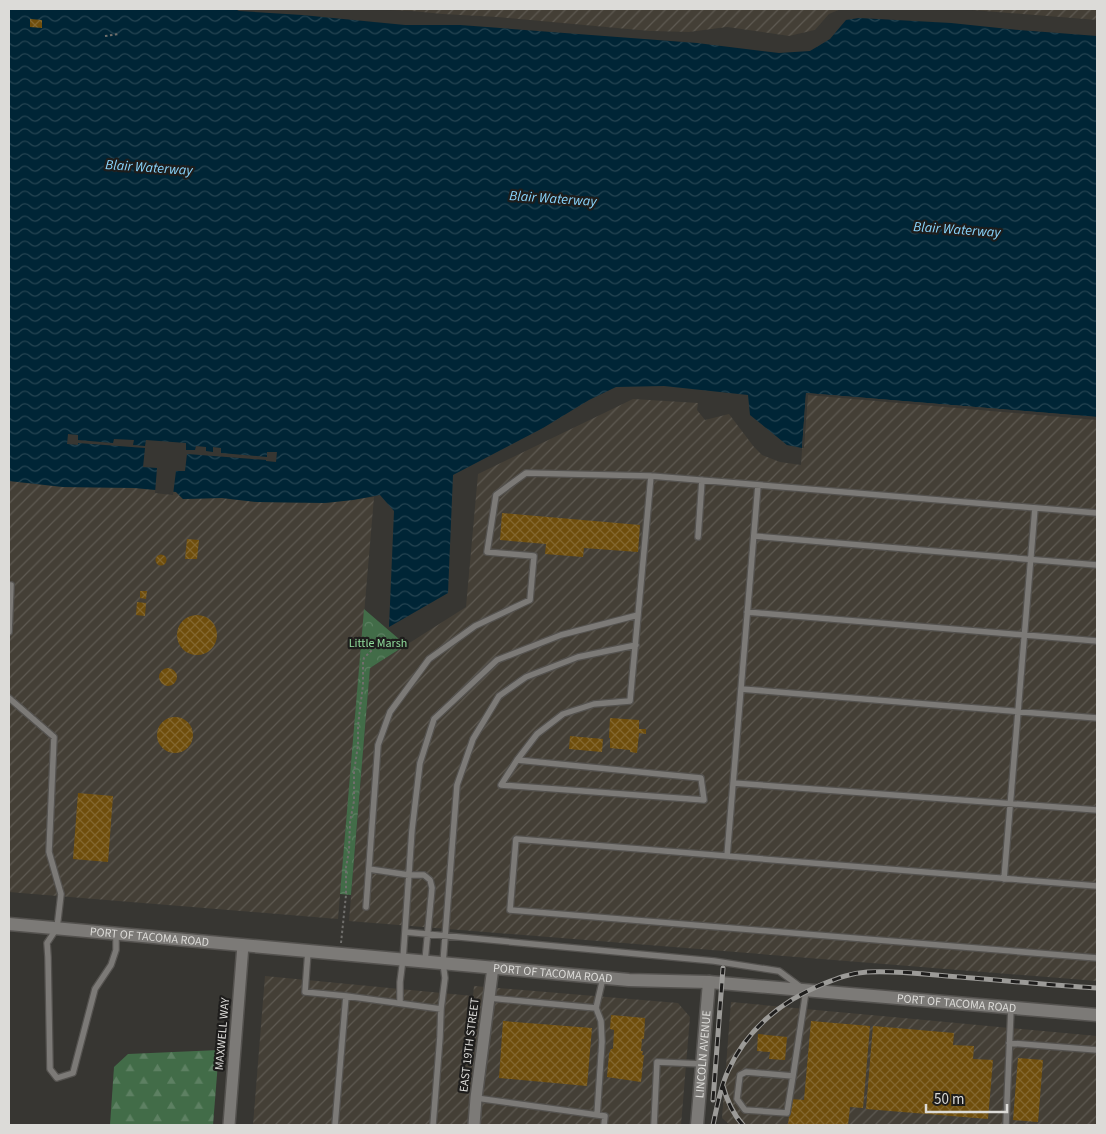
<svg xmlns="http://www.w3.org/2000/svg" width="1106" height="1134" viewBox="0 0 1106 1134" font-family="'Source Sans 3',sans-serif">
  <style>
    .industrial { fill: url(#industrial-furrows) }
    .forest { fill: url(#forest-firs) }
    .park { fill: url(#park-crowns) }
    .water { fill: url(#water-waves) }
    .pier { fill: #373632 }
    .building { fill: url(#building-cross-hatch) }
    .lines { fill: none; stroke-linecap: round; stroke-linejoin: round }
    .lane-casing { stroke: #54524f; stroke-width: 8 }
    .street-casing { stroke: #54524f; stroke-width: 14 }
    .secondary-casing { stroke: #54524f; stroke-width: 15 }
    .path { stroke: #706f6c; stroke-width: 2; stroke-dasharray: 2.5 2.5; stroke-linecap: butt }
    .lane { stroke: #7c7a77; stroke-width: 5.5 }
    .street { stroke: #7c7a77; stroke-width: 11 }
    .secondary { stroke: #7c7a77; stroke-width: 12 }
    .rail-casing { stroke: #9c9b98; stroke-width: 5 }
    .rail { stroke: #1e1d1c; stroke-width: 3; stroke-dasharray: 9; stroke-linecap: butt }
    .labels { text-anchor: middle; stroke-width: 4.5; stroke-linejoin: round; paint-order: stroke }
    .park-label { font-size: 12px; fill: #8fdb9a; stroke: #1e1d1c }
    .street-label { font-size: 12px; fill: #dcdbd8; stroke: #1e1d1c }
    .water-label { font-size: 14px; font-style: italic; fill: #89d5fd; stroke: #1e1d1c }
  </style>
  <defs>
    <pattern id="industrial-furrows" width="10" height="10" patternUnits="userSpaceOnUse" patternTransform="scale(1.25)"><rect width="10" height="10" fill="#443f36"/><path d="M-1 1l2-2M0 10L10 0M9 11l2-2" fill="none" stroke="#5e5a52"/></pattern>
    <pattern id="forest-firs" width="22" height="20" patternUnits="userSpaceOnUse" patternTransform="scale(1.25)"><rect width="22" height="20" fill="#426c48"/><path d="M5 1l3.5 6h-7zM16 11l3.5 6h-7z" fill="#5d8062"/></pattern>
    <pattern id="park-crowns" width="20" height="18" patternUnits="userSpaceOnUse" patternTransform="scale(1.25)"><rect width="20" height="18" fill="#426c48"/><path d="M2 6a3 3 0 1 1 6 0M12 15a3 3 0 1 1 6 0" fill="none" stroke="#5d8062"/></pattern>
    <pattern id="water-waves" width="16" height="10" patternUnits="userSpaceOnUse" patternTransform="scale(1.25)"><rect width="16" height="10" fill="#002536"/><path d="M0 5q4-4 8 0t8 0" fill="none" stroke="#254452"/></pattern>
    <pattern id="building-cross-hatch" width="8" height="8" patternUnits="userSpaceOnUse" patternTransform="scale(1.25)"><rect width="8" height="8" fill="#6f4e0c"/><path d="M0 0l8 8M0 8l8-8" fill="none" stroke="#83672f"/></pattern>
  </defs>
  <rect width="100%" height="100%" fill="#373632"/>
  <path class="industrial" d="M344,9h504l-31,23 -27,6 -101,-4z
    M910,9h187v14z
    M806,393l291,24v564l-748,-60 21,-253 96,-61 12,-133 155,-75 65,4 -1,7 8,10 24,-6 25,33 8,8 18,7 21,3z
    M9,481l54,6 72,1 41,4 7,7 39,-1 35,4 68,1 49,-6 -36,422 -329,-27z
    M265,976l208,20 1,-10 204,17 12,14 -9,108h-428z
    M731,1002l366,34v89h-367l-8,-7z"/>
  <path class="forest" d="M219,1050l-6,75h-103l4,-58 14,-13z"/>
  <path class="park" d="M364,609l42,36 -36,23 -19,227 -11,-1z"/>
  <path class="water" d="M9,9h335l305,24 141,5 27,-6 13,-16 80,-7 187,14v394l-291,-24 -4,55 -15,-3 -37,-30 -2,-20 -84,-9 -48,1 -27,13 -46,28 -90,47 -5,118 -59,34 5,-116 -14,-16 -27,5 -28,3 -68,-1 -35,-4 -39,1 -7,-7 -41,-4 -72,-1 -54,-6z"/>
  <path class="pier" d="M235,9h134l43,2 30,3 55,3 152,14 40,1 38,-5 62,9 26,-6 14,-16 12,-5h119l137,11v16l-78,-6 -68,-7 -92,-5 -13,2 -16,19 -20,12 -31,2 -82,-10 -237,-18h-55l-103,-10 -63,-4z
    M806,393l291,24v3l-289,-25 -4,53h-2z
    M68,434l10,1v5l35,3 1,-4 20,1 -1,5 12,1 1,-6 40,3v7h9l1,-4 10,1v4l7,1v-5l8,1v5l46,4v-5h10l-1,10 -10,-1v-1l-79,-6 -2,17h-9l-3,24 -18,-2 2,-25 -14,-1 2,-19 -67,-5v2l-11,-1z"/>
  <path class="building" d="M30,19l12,1v8l-12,-1z
    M502,513l138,12 -2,27 -54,-4 -1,9 -38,-3 1,-10 -46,-4z
    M187,539l12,1 -2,19h-12z
    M155.5 560a5.5 5.5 0 1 1 11 0a5.5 5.5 0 1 1-11 0Z
    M140,591h7l-1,8 -6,-1z
    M137,602l9,1 -1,13 -9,-1z
    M177 635a20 20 0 1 1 40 0a20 20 0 1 1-40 0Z
    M159 677a9 9 0 1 1 18 0a9 9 0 1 1-18 0Z
    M157 735a18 18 0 1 1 36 0a18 18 0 1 1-36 0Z
    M610,718l29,2v9h7v5l-7,-1 -2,20 -7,-1v-2l-20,-2v-10h-1z
    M570,736l33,3 -1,13 -33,-3z
    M78,793l35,3 -5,66 -35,-3z
    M611,1015l34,3 -1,21h-2l-1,12h2l-1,4h2l-3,27 -34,-5 2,-23 2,-5h2l1,-19 -4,-1z
    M503,1021l89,7 -5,58 -88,-8z
    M811,1021l59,5 -7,82 -13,-1 -2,18h-60l3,-26 13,1z
    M873,1026l81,7 -1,12 21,1 -1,13 20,1 -5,59 -122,-10z
    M758,1034l29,3 -2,23 -16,-1 1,-7 -13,-1z
    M1018,1058l25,2 -5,62 -25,-2z"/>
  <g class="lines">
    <g class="lane-casing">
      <path id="lane" d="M754,536l343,29
        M698,537l4,-57
        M9,585h2l-2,47
        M747,612l350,29
        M741,689l356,29
        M9,698l45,39 -5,115 12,42 -4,34 -10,15 1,14 2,112 7,9 16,-5 22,-84 16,-24 5,-15v-17
        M517,760l184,18 3,22 -203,-15 16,-25 20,-26 26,-20 31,-10 36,-3 21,-225
        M733,783l364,27
        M727,856l31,-371
        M369,869l40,6h15l6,5 2,8 -7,73
        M1004,879l31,-371
        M1097,886l-581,-47 -6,71 587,48
        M366,907l12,-162 12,-33 39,-53 46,-33 55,-26 4,-44 -47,-4 9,-57 30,-22 125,3 446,37
        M405,932l309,29 65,10 27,20 -13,85 -47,-4 -6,3 -3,24 8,11 42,3 6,-37
        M308,951l-3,41 41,4 95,13 4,-31 -2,-15 14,-178 16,-46 26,-43 27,-19 52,-20 58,-12
        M489,998l107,10
        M400,1003v-21l3,-23 9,-129 8,-67 14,-44 63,-59 64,-25 77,-20
        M1009,1043l88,7
        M476,1098l129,18 -1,9
        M597,1115l5,-73 -1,-21 -5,-13 7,-30
        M335,1125l11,-129
        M433,1125l7,-88 1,-28
        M654,1125l3,-63 45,2
        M1006,1125l5,-117"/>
    </g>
    <g class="street-casing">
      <path id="street" d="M229,1125l14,-180
        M474,1125l2,-27 17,-131"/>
    </g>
    <g class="secondary-casing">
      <g id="secondary">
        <path id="s1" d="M9,924l620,56 80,2 388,33"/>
        <path id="s2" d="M697,1125l12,-143"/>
      </g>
    </g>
    <path class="path" d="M105,36l14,-2
      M341,943l5,-48v-28l3,-16 1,-29 4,-21v-29l4,-27v-20l5,-40v-24l1,-3 11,-11"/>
    <use href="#lane" class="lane"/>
    <use href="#street" class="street"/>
    <use href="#secondary" class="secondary"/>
    <g class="rail-casing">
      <path id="rail" d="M723,1086c4,15 10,28 20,39
        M713,1100l10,-132
        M713,1125c4,-18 7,-37 15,-54 19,-42 54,-70 95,-87 15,-6 28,-11 44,-12 31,-2 63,3 94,5 46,4 91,8 136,11"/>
    </g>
    <use href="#rail" class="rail"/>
  </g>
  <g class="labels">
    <g class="park-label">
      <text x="378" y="647">Little Marsh</text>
    </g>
    <g class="street-label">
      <text dy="4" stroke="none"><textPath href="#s1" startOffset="141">PORT OF TACOMA ROAD</textPath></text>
      <text dy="4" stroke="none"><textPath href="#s1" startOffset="546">PORT OF TACOMA ROAD</textPath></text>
      <text dy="4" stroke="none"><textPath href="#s1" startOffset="951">PORT OF TACOMA ROAD</textPath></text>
      <text transform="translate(222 1034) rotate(-85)" y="4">MAXWELL WAY</text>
      <text transform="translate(469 1045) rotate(-83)" y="4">EAST 19TH STREET</text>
      <text dy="4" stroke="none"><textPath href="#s2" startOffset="71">LINCOLN AVENUE</textPath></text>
    </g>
    <g class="water-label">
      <text transform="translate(149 167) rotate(4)" y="5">Blair Waterway</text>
      <text transform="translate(553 198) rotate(4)" y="5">Blair Waterway</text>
      <text transform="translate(957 229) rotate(4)" y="5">Blair Waterway</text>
    </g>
  </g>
  <rect width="1106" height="1134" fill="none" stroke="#dcdbd8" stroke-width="20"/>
  <path d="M926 1104v8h81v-8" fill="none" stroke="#dcdbd8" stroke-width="2.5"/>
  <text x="934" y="1104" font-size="15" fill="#dcdbd8" stroke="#1e1d1c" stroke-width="4" paint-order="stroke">50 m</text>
</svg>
